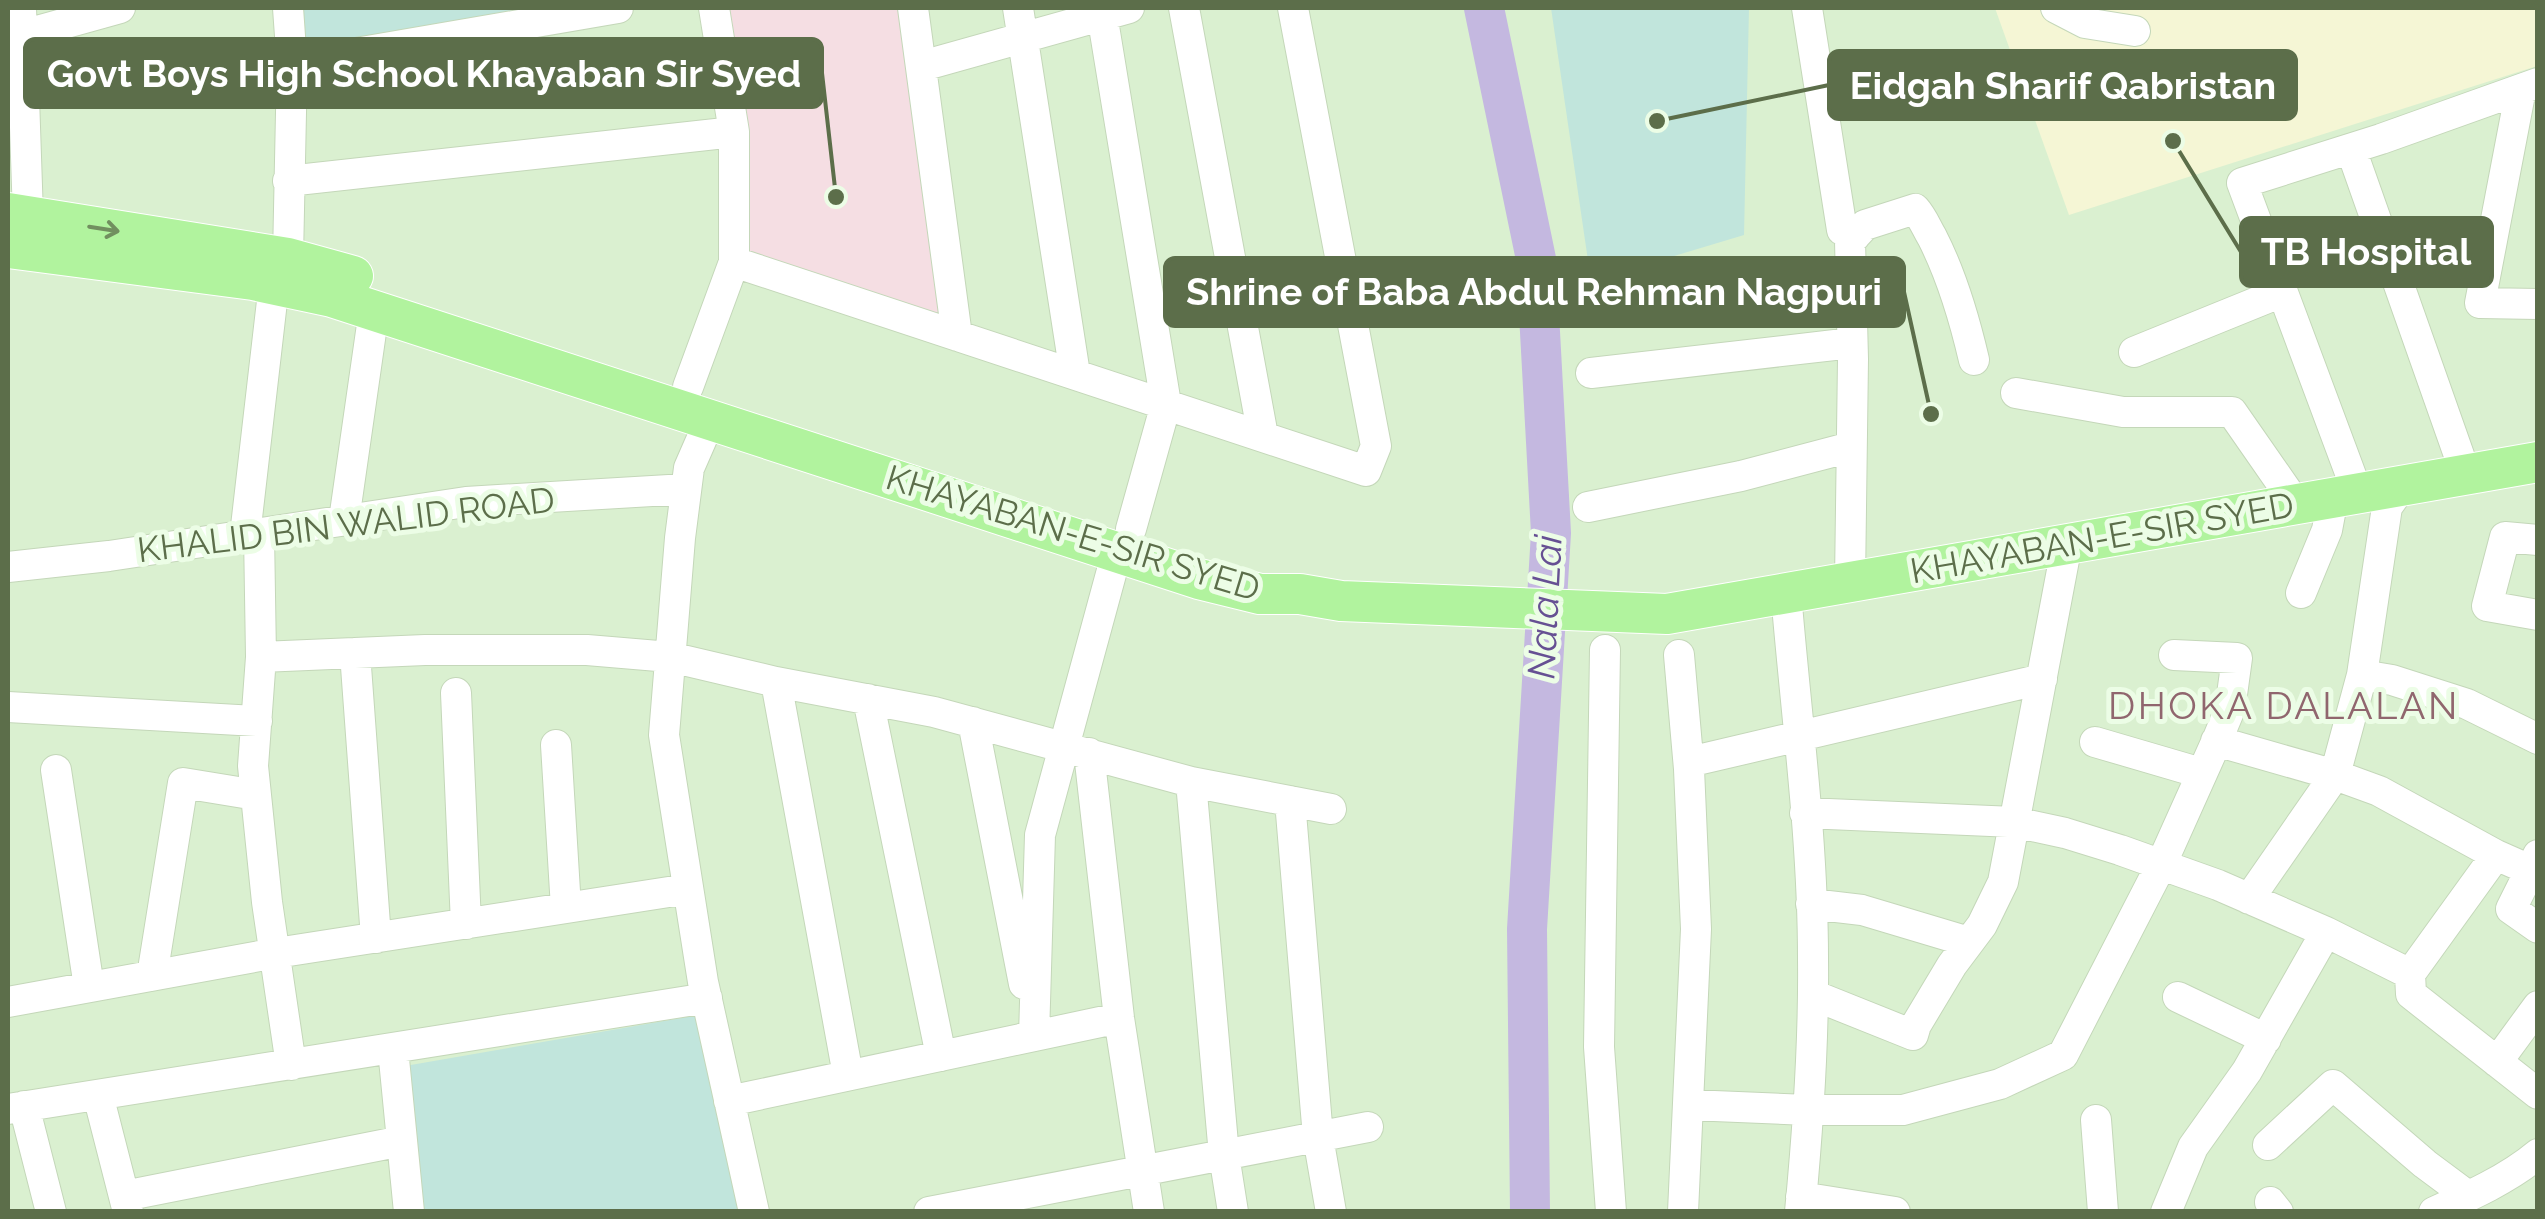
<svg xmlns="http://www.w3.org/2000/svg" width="2545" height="1219" viewBox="0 0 2545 1219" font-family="Raleway,sans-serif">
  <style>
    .residential { fill: #daf0d0 }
    .education { fill: #f5dee3 }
    .medical { fill: #f5f6d5 }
    .green { fill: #c1e5dc }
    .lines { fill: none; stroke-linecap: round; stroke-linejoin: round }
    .river { stroke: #c4b8e0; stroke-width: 40 }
    .minor-casing { stroke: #c4d7b9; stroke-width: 32 }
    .major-casing { stroke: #fff; stroke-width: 42 }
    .minor { stroke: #fff; stroke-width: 30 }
    .major { stroke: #b1f39e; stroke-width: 40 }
    .oneway { stroke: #718f5f }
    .labels { text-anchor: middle; stroke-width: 10; stroke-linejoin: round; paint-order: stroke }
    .street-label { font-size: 35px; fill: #5c6e4a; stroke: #ecfde6 }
    .water-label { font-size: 38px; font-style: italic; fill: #665093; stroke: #ecfde6 }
    .neighbourhood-label { font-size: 38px; letter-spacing: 2.5px; fill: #90666e; stroke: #ecfde6 }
    .leader { fill: none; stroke: #5c6e4a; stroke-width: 4 }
    .callout-dot { fill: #5c6e4a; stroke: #ecfde6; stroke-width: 4 }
    .callout { fill: #5c6e4a; stroke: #5c6e4a; stroke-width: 4 }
    .callout-label { font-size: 38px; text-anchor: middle; font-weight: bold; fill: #fff }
  </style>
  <rect width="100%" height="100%" fill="#e6f9e1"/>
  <path class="residential" d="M8,8h2529v1203h-2529z"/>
  <path class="education" d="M747,8h165l45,328 -223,-74 -19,-250z"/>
  <path class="medical" d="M1995,8h542v58l-468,149z"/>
  <path class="green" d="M288,8h330l-326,56z
    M1551,8h198l-5,227 -153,46z
    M710,1013l44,198h-335l-14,-145z"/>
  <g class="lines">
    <path class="river" d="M1484,8l52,251 15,274 -24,396 3,283"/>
    <g class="minor-casing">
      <path id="minor" d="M21,8l7,208
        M913,8l44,328
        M1018,8l57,366
        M1101,8l65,396 -35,125
        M1184,8l79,428
        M1807,8l35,222 13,6
        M2056,8l29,15 50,8
        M23,35l97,-27
        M292,64l326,-56
        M922,66l207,-58
        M2521,89l-41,214 58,1
        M2351,149l115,326
        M288,181l446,-49
        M288,258l4,-194 -4,-56
        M734,262l632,209 10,-25 -83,-438
        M2134,352l148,-60
        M1591,373l261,-30
        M688,387l46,-125v-130l-20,-124
        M2016,393l107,19h109l64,92
        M710,420l-21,48 -9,70 -16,197 39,247 51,230
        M2358,494l-116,-311 139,-44 157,-56
        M1588,507l153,-31 110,-29
        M344,520l30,-209
        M259,533l2,124 -8,109 14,136 24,163
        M245,535l29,-251
        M2538,540l-33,-3 -18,69 51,9
        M8,567l101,-11 357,-54 220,-13
        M1850,582l3,-223 -3,-118 15,-16 50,-16c8,9 11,18 17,28 20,39 32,80 42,123
        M1786,593c10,122 27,244 27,366 1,84 -5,169 -13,253
        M2301,593l26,-63 6,-32
        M1605,650l-6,397 12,165
        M355,653l21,285
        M1679,655l10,114 7,160 -13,283
        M261,657l164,-7h162l83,7 106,25 158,30 257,70 140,27
        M2362,675l30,5 75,24 71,35
        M776,682l72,393
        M456,693l10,231
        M868,699l73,357
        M8,707l249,14
        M973,722l51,262
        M2216,741l119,34 44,16 117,64
        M2095,742l106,31
        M556,745l10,163
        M1089,753l30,265 30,194
        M1689,762l353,-83
        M56,770l33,217
        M1191,782l33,373 9,57
        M1290,801l28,336 13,75
        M1805,813l209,9 51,11 55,17 98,35 108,47 84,42 1,20 127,100
        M2538,855l-27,54 27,19
        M2249,899l86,-124 27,-100 25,-168 15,-21
        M1811,904l51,6 107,32
        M2410,974l86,-119 34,15
        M152,976l31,-193 73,12
        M1813,995l100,40 3,-10 36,-60 30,-40 21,-43 64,-338
        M2178,997l88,42
        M8,1002l268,-49 412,-64
        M1034,1036l6,-201 77,-283
        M393,1049l16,163
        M2497,1062l41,-56
        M98,1095l30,117
        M729,1101l390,-83
        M1690,1105l118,5h95l97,-26 63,-29 98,-190 57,-127 12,-29 7,-51 -63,-3
        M24,1106l27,106
        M8,1109l699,-111
        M2096,1120l7,92
        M2268,1145l65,-60 92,79 43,32
        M124,1196l278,-55
        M1801,1197l94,15
        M2270,1202l8,10
        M929,1212l439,-85
        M2166,1212l27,-65 54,-76 79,-139
        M2434,1212c36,-16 74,-33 104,-58"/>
    </g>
    <g class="major-casing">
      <path id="major" d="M8,213l280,45 65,18
        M8,248l245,32 79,17 867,282 61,15h40l41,7 326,13 871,-152"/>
    </g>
    <use href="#minor" class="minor"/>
    <use href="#major" class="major"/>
  </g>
  <defs><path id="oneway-shaft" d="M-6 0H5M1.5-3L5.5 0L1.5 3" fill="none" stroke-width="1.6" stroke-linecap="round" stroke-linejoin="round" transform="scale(2.5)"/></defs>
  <use class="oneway" href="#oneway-shaft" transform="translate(104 229) rotate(9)"/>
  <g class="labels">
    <g class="street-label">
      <text transform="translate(346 525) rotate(-7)" y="12">KHALID BIN WALID ROAD</text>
      <text transform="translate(1073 533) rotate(17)" y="12">KHAYABAN-E-SIR SYED</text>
      <text transform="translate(2102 538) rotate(-10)" y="12">KHAYABAN-E-SIR SYED</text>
    </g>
    <g class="water-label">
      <text transform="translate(1545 607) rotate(-87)" y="13">Nala Lai</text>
    </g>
    <g class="neighbourhood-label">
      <text x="2284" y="719">DHOKA DALALAN</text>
    </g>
  </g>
  <path class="leader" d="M836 197L822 73M1657 121L1829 85M2173 141L2241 252M1931 414L1904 292"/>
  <g class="callout-dot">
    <circle cx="836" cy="197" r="10"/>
    <circle cx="1657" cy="121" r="10"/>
    <circle cx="2173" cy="141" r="10"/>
    <circle cx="1931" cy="414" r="10"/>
  </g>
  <g class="callout">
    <rect x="25" y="39" width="797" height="68" rx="10"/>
    <rect x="1829" y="51" width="467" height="68" rx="10"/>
    <rect x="2241" y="218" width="251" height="68" rx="10"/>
    <rect x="1165" y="258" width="739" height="68" rx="10"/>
  </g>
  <g class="callout-label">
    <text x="424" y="87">Govt Boys High School Khayaban Sir Syed</text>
    <text x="2063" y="99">Eidgah Sharif Qabristan</text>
    <text x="2366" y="265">TB Hospital</text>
    <text x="1534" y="305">Shrine of Baba Abdul Rehman Nagpuri</text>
  </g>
  <rect width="2545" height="1219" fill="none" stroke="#5c6e4a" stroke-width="20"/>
</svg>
